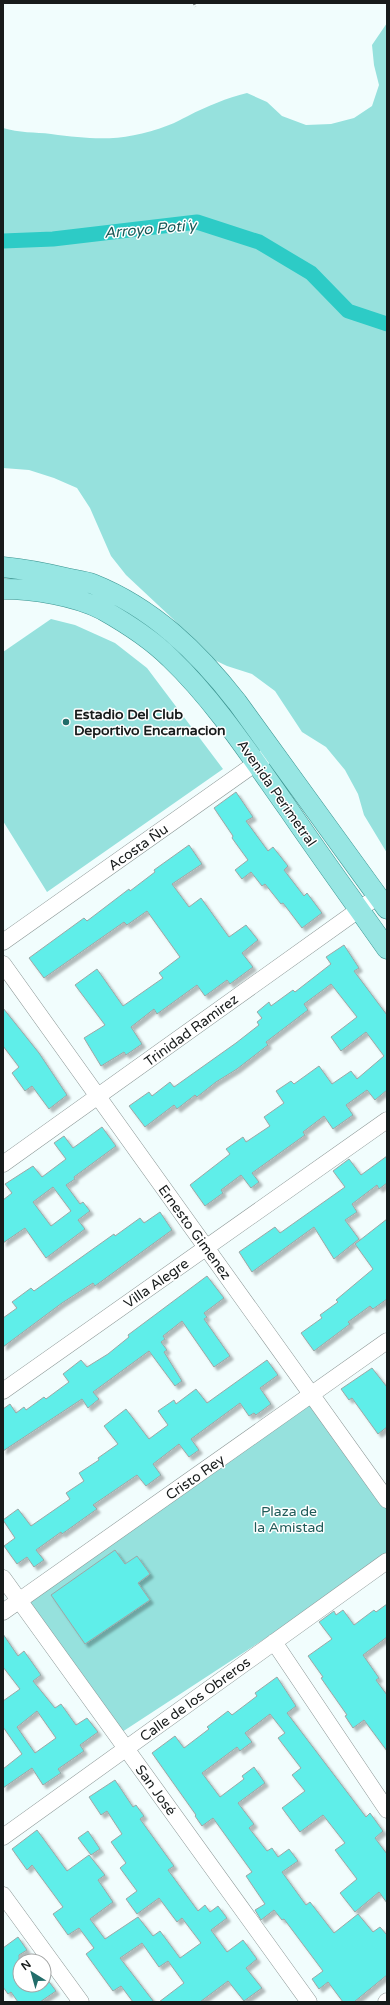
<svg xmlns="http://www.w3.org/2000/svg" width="390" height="2005" viewBox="0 0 390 2005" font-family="'Varela Round',sans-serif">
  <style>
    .green { fill: #96e1dd }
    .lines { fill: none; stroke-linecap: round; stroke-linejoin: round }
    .canal { stroke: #2dcbc6; stroke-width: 15 }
    .building { fill: #5eeee9; stroke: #9ca7a6; fill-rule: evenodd; filter: url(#shadow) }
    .minor-casing { stroke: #8c9796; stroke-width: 17 }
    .major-casing { stroke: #3d9591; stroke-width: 21 }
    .path { stroke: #899191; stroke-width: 2.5; stroke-dasharray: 2 2; stroke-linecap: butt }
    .minor { stroke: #fff; stroke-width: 16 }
    .major { stroke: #97e6e3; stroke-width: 20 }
    .poi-dot { fill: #226d6a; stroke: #fff; stroke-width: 1.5 }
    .labels { text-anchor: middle; stroke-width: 3; stroke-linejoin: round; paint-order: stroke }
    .poi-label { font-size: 14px; font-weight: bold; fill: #171b1b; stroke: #fff; text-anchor: start }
    .street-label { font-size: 14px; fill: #171b1b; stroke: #fff }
    .park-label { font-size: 14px; fill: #1f5b59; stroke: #fff }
    .water-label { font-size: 15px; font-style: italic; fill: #195755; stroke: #fff }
  </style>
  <defs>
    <filter id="shadow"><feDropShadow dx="3.5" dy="3.5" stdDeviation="1" flood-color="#0004"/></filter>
  </defs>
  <rect width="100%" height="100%" fill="#f1fdfd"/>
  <path class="green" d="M387,23v830l-23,-38 -6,-21 -13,-24 -19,-23 -24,-15 -27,-41 -23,-17 -25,-8 -21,-10 -33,-37 -47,-44 -15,-19 -21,-48 -13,-20 -23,-10 -25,-8 -26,-2v-340c16,5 32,4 48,6 45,6 74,8 118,-9 6,-2 12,-6 19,-9 19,-10 39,-18 59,-23l20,9 15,14 24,9 25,-1 23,-6 18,-12 7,-21 -5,-20 -2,-20z
    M51,619l24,6 40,18 32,25 76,101 -176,123 -44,-71v-169z
    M312,1394l75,106v59l-265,173 -96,-132z"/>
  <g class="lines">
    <path class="canal" d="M3,241l50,-2 144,-17 62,20 52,31 37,38 39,13"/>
  </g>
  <path class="building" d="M236,792l17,25 -7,4 22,30 5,-4 15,19 -4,4 20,26 3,-3 15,20 -20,15 -19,-25 -2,1 -16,-20 -3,2 -11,-14 -9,7 -7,-9 13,-10 -16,-22 1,-2 -19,-28z
    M189,845l13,19 -30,20 17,23 12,-9 28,39 17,-12 12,15 -16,13 11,14 -23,17 -3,-4 -22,16 -8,-11 -40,29 -3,-5 -23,18 11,17 -16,11 -2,-3 -23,14 -17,-28 21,-13 -30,-40 22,-16 26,37 40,-28 -4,-5 21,-16 -33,-46 -20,14 -3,-3 -80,56 -15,-20 55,-40 3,3 42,-32 1,2 25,-19 -1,-2z
    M344,945l15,23 -5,3 33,44v75l-12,10 -8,-10 -21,15 7,10 -20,14 -9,-13 -21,16 2,3 -53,38 7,9 -8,6 -10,-13 -20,15 2,3 -18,13 -15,-21 40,-31 -4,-5 17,-12 3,5 24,-16 -6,-9 20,-14 -8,-12 15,-10 3,3 25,-18 13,18 19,-13 6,8 27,-23 -18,-24 -25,19 -10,-14 26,-20 -26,-33 -27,20 4,6 -42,32 2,3 -31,24 -21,13 -19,15 -2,-2 -18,14 -3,-4 -29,22 -16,-21 20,-14 3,4 18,-14 4,5 62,-44 23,-18 -2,-3 5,-4 -5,-6 12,-10 2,4 22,-16 2,2 36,-28 -5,-7z
    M3,1008l36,45 28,42 -18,14 -17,-23 -7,5 -13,-18 7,-6 -16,-21z
    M102,1127l14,19 -42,31 1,2 -9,6 14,19 3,-2 7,9 -12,9 7,9 -39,29 -21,-30 -22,15v-43l9,-7 -7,-9 28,-18 9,11 24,-18 -12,-16 10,-7 9,12zM53,1187l18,24 -20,15 -18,-24z
    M387,1156v27l-8,6 -2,-4 -25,19 5,8 -12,8 14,19 -25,20 -20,-32 -62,45 -13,-20 36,-25 5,6 65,-46 -12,-16 16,-12 12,16z
    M160,1212l12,18 -77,56 -2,-3 -31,20 -59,44v-29l14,-10 -5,-6 19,-14 3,3 80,-57 1,2 25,-18 4,5z
    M387,1219v80l-14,10 -3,-3 -22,16 2,2 -36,27 -13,-18 21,-15 -2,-3 18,-13 -2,-2 37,-31 -18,-25z
    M207,1276l17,22 -20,15 3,4 -3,2 26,37 -16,11 -32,-46 -19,15 2,3 -4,3 6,8 -3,2 18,29 -7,5 -26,-35 -56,41 6,7 -11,9 -6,-9 -79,52v-42l7,-5 6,9 8,-6 2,3 18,-13 2,2 23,-17 -6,-8 18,-14 6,7 21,-13 21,-17 -1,-2z
    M267,1360l11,15 -18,13 11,16 -15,11 -2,-2 -5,3 -9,-13 -49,36 8,11 -10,7 -10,-13 -26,20 8,11 -15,11 -9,-11 -44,30 4,4 -35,25 -1,-2 -25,18 8,10 -10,7 -7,-10 -10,7 -13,-18 11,-8 -12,-18 15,-11 13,17 39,-27 -4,-6 18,-12 -5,-8 20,-13 -1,-2 20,-14 -14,-18 22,-17 23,30 19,-14 -10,-14 16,-11 2,4 20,-15 11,14z
    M372,1368l15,19v40l-9,7 -26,-36 -3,2 -8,-11z
    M115,1550l10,14 12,-8 13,18 -12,9 12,17 -65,44 -34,-49z
    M387,1604v33l-24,18 16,23 -3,2 11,15v56l-23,-31 -11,8 -8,-12 2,-1 -26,-37 2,-1 -15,-21 24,-17 -13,-17 15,-11 2,4 7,-5 11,15 20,-15 2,2z
    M3,1634l15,22 6,-5 17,24 -8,6 22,27 6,-4 15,21 11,-7 11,14 -18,13 4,6 -26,18 3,4 -18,12 -11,-17 -29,20v-19l19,-15 -19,-27v-26l17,-12 -17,-22zM37,1711l19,27 -21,15 -18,-26z
    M277,1677l19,29 -9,7 79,104 4,-4 13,18 -8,7 12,16v49l-8,-11 -24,20 -15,-19 17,-14 -22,-29 10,-7 -22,-28 -23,17 -18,-24 23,-17 -13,-16 9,-7 -23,-30 7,-5 -15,-19 -25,19 7,9 -12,9 -3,-4 -35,26 18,24 24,-18 -2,-3 12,-9 11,16 -27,20 16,21 -5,4 18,23 5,-3 6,9 11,-8 9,12 -16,11 24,33 4,-3 24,31 24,-19 15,18 7,-5 7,8v40l-33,27h-11l-15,-20 -9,7 -7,-10 11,-8 -39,-52 -2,1 -8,-10 -13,10 -6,-10 10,-6 -19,-28 6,-4 -39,-54 -11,8 -7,-10 1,-1 -44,-62 23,-17 9,12 25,-19 -2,-2 21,-16 4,4 25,-19 -2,-3z
    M115,1780l18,27 3,-2 8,11 -4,3 34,47 -6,4 30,41 7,-6 5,7 8,-6 9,12 -16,12 16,22 16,-12 14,19 -11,9 16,20 -18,13 -16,-20 -28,21h-41l25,-19 -16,-22 -9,6 -17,-24 -22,15 34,44h-21l-12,-16 -8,5 -27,-37 8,-6 -15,-20 -11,7 -15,-21 10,-7 -31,-42 -5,5 -15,-21 25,-19 30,41 22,-16 16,20 -7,5 15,22 -23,17 15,20 33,-22 15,19 7,-5 20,27 21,-15 -19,-25 -5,4 -18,-24 -22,16 -11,-15 11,-8 -17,-23 6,-5 -15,-21 11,-8 -15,-23 -6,4 -12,-18z
    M88,1831l12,18 -9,6 -13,-17z
    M18,1937l9,13 -8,5 1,30h24v-4l3,-2 9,12 -16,11h-22l-7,-10 -3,2 -5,-7v-39z"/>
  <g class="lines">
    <g class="minor-casing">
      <path id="minor" d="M3,942l263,-186
        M3,964l384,536
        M3,1164l375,-268
        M3,1391l384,-271
        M3,1578l306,424
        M3,1612l384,-271
        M274,1642l113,168
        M3,1837l384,-276
        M3,1895l78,107
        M386,2002l1,-1"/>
    </g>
    <g class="major-casing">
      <path id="major" d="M3,567c21,2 42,6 63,11 9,2 19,3 27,6 60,24 105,68 144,118l150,207
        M3,589c30,0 73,7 100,21 23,13 48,29 67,48 46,44 82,100 119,152 32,47 65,92 98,139"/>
    </g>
    <path class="path" d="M194,3l1,4"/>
    <use href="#minor" class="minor"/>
    <use href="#major" class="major"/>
  </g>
  <circle class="poi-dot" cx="66" cy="722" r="4"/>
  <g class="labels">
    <g class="poi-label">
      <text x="74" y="719">Estadio Del Club<tspan x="74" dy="16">Deportivo Encarnacion</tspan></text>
    </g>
    <g class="street-label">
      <text transform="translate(277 793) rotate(55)" y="5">Avenida Perimetral</text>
      <text transform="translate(138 847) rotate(-35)" y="5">Acosta Ñu</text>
      <text transform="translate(191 1030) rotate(-36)" y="5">Trinidad Ramirez</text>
      <text transform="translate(195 1232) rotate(54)" y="5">Ernesto Gimenez</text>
      <text transform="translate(156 1283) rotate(-35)" y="5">Villa Alegre</text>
      <text transform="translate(195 1477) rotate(-35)" y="5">Cristo Rey</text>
      <text transform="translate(195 1699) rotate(-36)" y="5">Calle de los Obreros</text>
      <text transform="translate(156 1790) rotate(54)" y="5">San José</text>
    </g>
    <g class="park-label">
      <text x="289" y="1516">Plaza de<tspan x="289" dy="16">la Amistad</tspan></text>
    </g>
    <g class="water-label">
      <text transform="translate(150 229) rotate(-5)" y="5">Arroyo Poti´y</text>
    </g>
  </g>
  <rect width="390" height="2005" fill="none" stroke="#171b1b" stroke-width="8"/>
  <g transform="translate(32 1973) rotate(323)"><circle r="19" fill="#ffffff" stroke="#a2a4a4"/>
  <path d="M0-3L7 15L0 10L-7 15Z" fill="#226d6a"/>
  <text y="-6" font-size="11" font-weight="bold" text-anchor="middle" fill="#171b1b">N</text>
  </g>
</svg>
